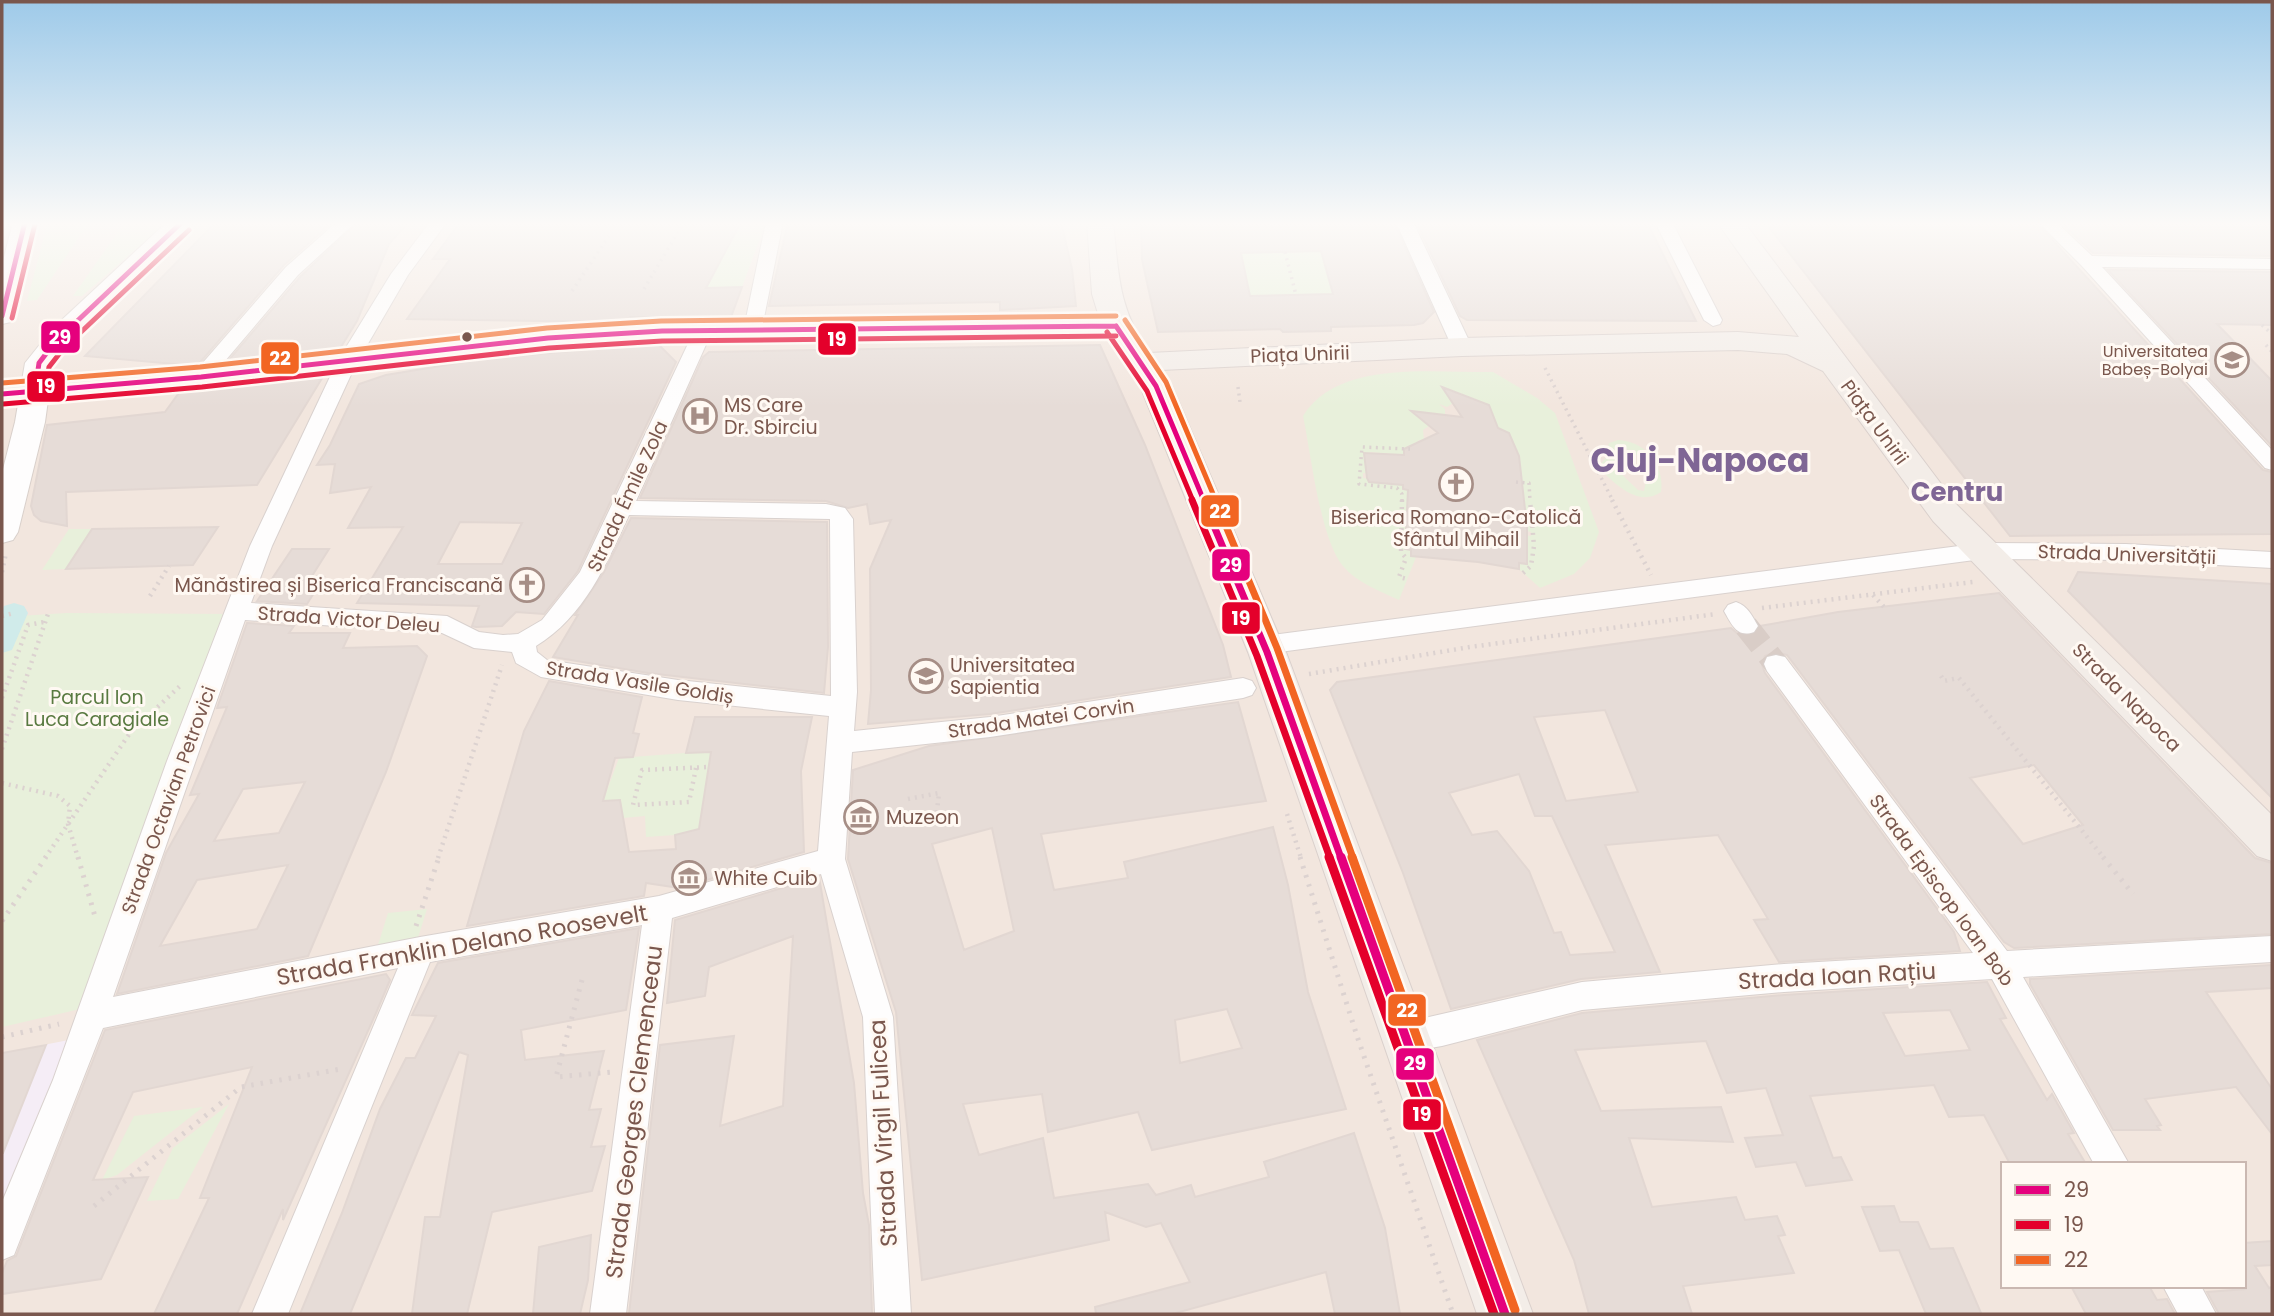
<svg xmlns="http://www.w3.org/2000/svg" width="2274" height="1316" viewBox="0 0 2274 1316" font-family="Poppins,sans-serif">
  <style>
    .residential { fill: #f2e6de; fill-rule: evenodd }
    .education { fill: #f5edf6 }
    .green { fill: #e8f0db; fill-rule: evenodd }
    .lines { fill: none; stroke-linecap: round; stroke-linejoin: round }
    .canal { fill: #d0ebea; fill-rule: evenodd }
    .building { fill: #e6dcd7; stroke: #e2d7d2; stroke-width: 2; fill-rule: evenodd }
    .street-tunnel { stroke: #d9cdc7; stroke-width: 24; stroke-dasharray: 24 12; stroke-linecap: butt }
    .street-casing { stroke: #d9d1ce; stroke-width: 2 }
    .secondary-casing { stroke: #d9d0cb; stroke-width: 2 }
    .primary-casing { stroke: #dad0cc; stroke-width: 2 }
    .path-far2 { stroke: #dcd2d0; stroke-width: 3.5; stroke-dasharray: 2 4.5; stroke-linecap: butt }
    .path-far1 { stroke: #dcd2d0; stroke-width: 4.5; stroke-dasharray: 2 5; stroke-linecap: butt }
    .path { stroke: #dcd2d0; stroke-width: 5; stroke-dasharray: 2.5 7; stroke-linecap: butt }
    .street { fill: #fefdfd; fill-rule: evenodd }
    .secondary { fill: #fefdfd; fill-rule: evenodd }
    .primary { fill: #f3ede8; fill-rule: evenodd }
    .bus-1-far2-casing { stroke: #fff9f3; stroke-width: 10 }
    .bus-1-far1-casing { stroke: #fff9f3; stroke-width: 12 }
    .bus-1-casing { stroke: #fff9f3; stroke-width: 14 }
    .bus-2-far2-casing { stroke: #fff9f3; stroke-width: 10 }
    .bus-2-far1-casing { stroke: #fff9f3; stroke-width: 12 }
    .bus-2-casing { stroke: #fff9f3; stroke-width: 14 }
    .bus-3-far2-casing { stroke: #fff9f3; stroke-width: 10 }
    .bus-3-far1-casing { stroke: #fff9f3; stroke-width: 12 }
    .bus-3-casing { stroke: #fff9f3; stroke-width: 14 }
    .bus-1-far2 { stroke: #e5007d; stroke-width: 5 }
    .bus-1-far1 { stroke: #e5007d; stroke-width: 7 }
    .bus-1 { stroke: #e5007d; stroke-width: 9 }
    .bus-2-far2 { stroke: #e4002b; stroke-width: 5 }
    .bus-2-far1 { stroke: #e4002b; stroke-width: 7 }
    .bus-2 { stroke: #e4002b; stroke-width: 9 }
    .bus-3-far2 { stroke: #f26522; stroke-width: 5 }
    .bus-3-far1 { stroke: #f26522; stroke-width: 7 }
    .bus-3 { stroke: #f26522; stroke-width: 9 }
    .bus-dot { fill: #7a574d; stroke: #fff9f3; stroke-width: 2.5 }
    .labels { text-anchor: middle; stroke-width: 6; stroke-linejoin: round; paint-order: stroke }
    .far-poi-label { font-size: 16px; fill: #7a574d; stroke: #fff9f3; text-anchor: end }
    .street-label { font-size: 19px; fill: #7a574d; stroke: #fff9f3 }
    .poi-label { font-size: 19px; fill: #7a574d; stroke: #fff9f3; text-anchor: start }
    .park-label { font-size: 19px; fill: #597a41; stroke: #fff9f3 }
    .near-street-label { font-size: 23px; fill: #7a574d; stroke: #fff9f3 }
    .district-label { font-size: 26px; font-weight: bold; fill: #7f6695; stroke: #fff9f3 }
    .town-label { font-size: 33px; font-weight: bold; fill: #7f6695; stroke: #fff9f3 }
    .line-badge { stroke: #fff9f3; stroke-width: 2.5 }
    .badge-label { font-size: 19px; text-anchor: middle; font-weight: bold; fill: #fff }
  </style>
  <rect width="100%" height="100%" fill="#f9f4f0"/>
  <path class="residential" d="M2,222h2270v1092h-2270zM2003,1164h241v122h-241z"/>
  <path class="education" d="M74,1039l-72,173v-159z"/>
  <path class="green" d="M48,222h41l-52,78 -10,1z
    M125,222h42l-85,74h-9z
    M741,222h25l-24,65 -36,1z
    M1321,251l12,43 -83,2 -9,-43z
    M1493,372l44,26 18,15 44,119 -9,26 -16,16 -34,14 -21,-19v-6h8l-5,-28 9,1v-4l-5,-1 -10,-58 5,1v-3l-5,-1 -17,-41 -46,-26 -6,4 -8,-3 6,5v6l-22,15 1,10h-5l-15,15 -34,-3 -1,22 -6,-1v5l6,1v3l34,3v4l5,1 5,10h-6l-2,49 6,1v6l5,1 -17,43c-19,-9 -42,-17 -56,-34 -23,-27 -32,-113 -40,-150 35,-57 130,-43 190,-44z
    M1618,440c27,1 47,25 43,52 -22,15 -44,-6 -60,-22l-1,-5 5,-6 4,-16zM1621,448l12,3 15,19 -4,21 -6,-1 -20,-19z
    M69,529h23l-26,40 -24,1z
    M67,613l165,1 -143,393 -87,20v-370l16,-41z
    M711,751l-9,77 -27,7 -29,2 -1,-21 -22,2 -3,-18 -17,1 16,-43z
    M427,909l-10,32 -40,7 11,-35z
    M229,1104l-51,95 -31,2 26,-53z
    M203,1107l-86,68 -15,5 32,-64z"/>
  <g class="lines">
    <path class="canal" d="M14,603l10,3 4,7 -16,37 -10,3v-42l2,-5z"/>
  </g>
  <path class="building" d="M216,222h117l-49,43 -87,101 -112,-10z
    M358,222l49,2 -18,20 -32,77 -18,29 -112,12 73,-85z
    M460,222h281l-35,66 36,-1 -11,30h-100l4,4 -22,1 -206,-3 43,-60h-17z
    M788,222h273l11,47 4,37 -76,4v-8l-231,4z
    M1141,222h253l40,90 -11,11 -9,2 -83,2v4l-48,1 -3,-3 -122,3 -16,-72zM1321,251l12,43 -83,2 -9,-43z
    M1416,222h231l49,99 -229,-1 -7,-4z
    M1765,222h271l227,248 9,2v62l-262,2z
    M2060,222h212v34l-179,-3z
    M2108,270l164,2v53l-55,-1 55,57v65z
    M657,343l19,19 -98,209 -34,43 -28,-2 -14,14 -26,1 -4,-1 7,-20 -122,-3 46,-76 -55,1 23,-41 -41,6 5,-29 -18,1 13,-20 29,-61 27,-9 91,-15zM460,522l62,1 -20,41h-64z
    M1100,345l45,100 78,200 8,32 -241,37 -122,10 3,-34 -1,-121 21,-49 -21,4 -3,-20 -19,4 -22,-7 -186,-3 63,-141 6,-5z
    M324,375l-67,110 -191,7 1,34 -26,-5 -7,-6 -3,-9 16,-81 118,-13 16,-22z
    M1442,387l47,18 9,23 11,5 10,23 8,71v37l-8,-1v6l-41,-7 -67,-6v-6l-6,-1 3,-59 -5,-1v-4l-34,-3 -2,-4 -3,-25 40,2v-6l34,-16 -27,-22 51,6z
    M631,518l196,4 1,125 -4,46 -176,-20 -95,-16 25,-42h-3l29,-43z
    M218,527l-25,38 -127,4 26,-40z
    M292,549h37l-17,27 12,1 -17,27 -50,-3z
    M2078,572l194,12v214l-204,-207z
    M1999,593l256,265 17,5v71l-258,14 -10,-6 -217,-287 -12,-3 -10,4 -3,9 3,8 189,259 6,19 -181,11 -25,-42 14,-1 -50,-84 -113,10 55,127 -79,7 -130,30 -48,-136 -73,-183 7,-8 394,-54 7,6 11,2 7,-3 4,-7 78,-14zM1605,710l33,82 -72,9 -32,-84zM2034,765l49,60 -60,19 -53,-66zM1519,774l16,42h17l63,136 -45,3 -9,-23 -7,1 -25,-62 -32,-40 -25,4 -23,-42z
    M247,623l47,3 -5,7h61l-7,15 74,-2 10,10 -41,116 -78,184 -191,38 49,-141 33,-59 -9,1 37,-88 -10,1zM305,782l-26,51 -65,8 29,-52zM288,865l-31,64 -97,17 37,-66z
    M549,681l93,16 -9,36 6,1 -6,23 -18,1 -12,43 17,-1 9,52 47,-3 -1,-14 24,-6 12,-77 -25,1 9,-36h117l-11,54 3,81 -125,36 -33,-5 -2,13 -177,30 57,-195z
    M1238,702l28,99 -225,33 13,56 74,-12 -4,-16 149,-35 15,58 20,107 38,117 -194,41 -14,-38 -90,20 -6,-38 -79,10 16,51 64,-17 11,60 94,-14 8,11 35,-10 4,12 74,-20 -5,-15 90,-29 31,95 15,86h-65l-9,-42 -154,42h-76l-1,-7 95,-25 -29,-59 -15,4 -41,-15 4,28 -187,40 -26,-268 -48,-153 5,-89 76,-24zM992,828l22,103 -50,19 -32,-106zM1227,1009l15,39 -62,15 -5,-43z
    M819,877l35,206 9,110 6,32 3,89h-243l31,-269 74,-9 -14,90 63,-20 10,-170 -84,31 -4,29 -38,7 8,-83z
    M639,928l-13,82 -105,20 4,30 79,-9 -15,59 12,-1 -10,38 14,-1 -13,45 -100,21 -25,102h-55l13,-97h15l28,-162 -9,-3 -109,262h-50l42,-101 38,-104 26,-51h9l21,-42 -24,-1 26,-52z
    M2272,965v23l-66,4 66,97v45l-36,-47 -91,12 16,26 -4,1 3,4h-47l-83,-146v-5z
    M386,974l4,6 -14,33 -93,207v-11l-46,105h-83l55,-116h-9l52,-131 -119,25 -40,88 55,-3 -47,102 -99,15v-21l5,-12 9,-5 89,-226z
    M1987,982l19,36 -6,1 47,81 5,-6 22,39 -6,1 18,30h-76l-26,-49 -35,2 -15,-32 -124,11 23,62 8,-1 11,23 -46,6 -10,-24 -40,5 -11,-29 38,-3 -17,-47 -39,5 -21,-52 -131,9 26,61 120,-4 12,35 -104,-4 23,69 84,-10 9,23 32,-4 8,19 -7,1 16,37 -111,13 9,28h-103l-15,-54 -97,-220 105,-27 202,-18zM1950,1010l20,40 -65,6 -22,-43z
    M46,1045l-43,108h-1v-100z
    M1894,1206l6,16h18l12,27 23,-1 28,65 -55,1 -27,-64 -19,1 -18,-44z
    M591,1235l-3,45 -8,34h-47l6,-67z
    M2272,1241v24l-17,1 14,22 3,-1v27h-53l-12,-22 39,-3 -2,-46z
    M2071,1286h78l8,14 10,-1 8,15h-89z"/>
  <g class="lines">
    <path class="street-tunnel" d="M1746,626l30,38"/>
    <g class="street-casing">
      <path id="street" d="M337,222h19l-58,53 -90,106h-14l-3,-4 3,-4 92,-106z
        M430,222h17l-39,53 -53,91 -83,180 -21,57 196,13 32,16 24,3 15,-1 24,-14 38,-48 115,-243 9,-6 9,6 -77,172 190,3 19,4 8,11 4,173 -3,39 136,-14 253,-39 9,3 4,7 -4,7 -9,3 -253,39 -138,15 -7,107 48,158 18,297h-36l-12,-297 -42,-143 -149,44 -46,396h-36l52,-389 -212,37 -142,352h-36l146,-346 -295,60 -89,227 -12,5v-58l51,-122 114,-319 83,-215 87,-184 54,-88zM629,515l201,4 1,177 -153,-16 -131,-20 -10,-8 -1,-6c48,-29 70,-81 93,-131zM245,620l197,13 32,15 38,4 4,11 25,14 137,23 151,16 -11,135 -159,45 -239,41 -307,60z
        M766,222h17l-21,106 -9,6 -9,-6z
        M1396,222h17l59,125 -3,4 -7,2 -10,-6z
        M1655,222h17l50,98 -2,4 -7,2 -9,-6z
        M2038,222h18l36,34 180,3v10l-170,-2 170,183v20l-7,-2 -184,-203z
        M1982,543l144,1 146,8v16l-146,-8 -144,-1 -718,95 -9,-3 -3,-6 3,-6 9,-3z
        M1736,602c12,4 16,14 22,24l-4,6c-17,6 -22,-7 -30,-21l4,-6z
        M1776,655l9,2 222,294 265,-15v26l-249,15 106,187h-35l-102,-185 -208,13 -202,18 -140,36 -35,6 -11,-4 -5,-11 5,-11 11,-4 175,-40 202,-18 189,-11 -206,-282 -3,-7 3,-7z
        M2163,1286h38l15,28h-38z"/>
    </g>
    <g class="secondary-casing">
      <path id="secondary" d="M13,222h24l-22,94 -4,6 -9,2v-59z
        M167,222h27l-121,118 -20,24 -8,58 -27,110 -5,8 -11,3v-70l13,-51 10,-59 28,-35z"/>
    </g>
    <g class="primary-casing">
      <path id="primary" d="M1087,222h26c6,54 5,85 36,131l313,-15 276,-6 61,5 -82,-115h27l213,283 315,310v46l-15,-5 -324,-335 -110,-150 -36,-17 -49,-4 -276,6 -301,14 11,16 114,266 247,662h-56l-229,-662 -108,-266 -33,-51 -445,5 -114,7 -347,39 -199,18v-20l199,-16 347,-39 114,-7 437,-5 -7,-23z"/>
    </g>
    <path class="path-far2" d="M1285,252l11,43
      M644,289l40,-67
      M572,291l37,-55
      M2262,325l10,9
      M2266,345l6,7
      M1545,368l68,133
      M1238,387l2,15
      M1516,482l13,1 1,18
      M1402,501v-7l-5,-6 -38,-4 3,-37 48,2"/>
    <path class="path-far1" d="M1402,500l-1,52 5,6 -7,19 8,2
      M1612,500l39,75
      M2,572l4,-19
      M1523,573l8,-7 3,-20 -4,-46
      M1873,595l11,12
      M150,596l19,-30
      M1762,608l211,-26
      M2,616l12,-3
      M1309,674l161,-27 246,-33
      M1941,676l3,5 14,-3
      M1959,678l145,180
      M2,698l26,-73 16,-3
      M2,749l47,-138
      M696,768l-7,34 -56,3 9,-35 66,-3
      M2,783l56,13 12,10 -2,18 10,34
      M908,799l31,-6 -2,18
      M1287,814l14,44
      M45,858l85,-125 50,-47
      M438,858l64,-193"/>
    <path class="path" d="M78,857l18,63
      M1300,857l57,179 96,278
      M2103,857l30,37
      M2,921l44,-64
      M416,926l23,-69
      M582,980l-26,97 56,-5
      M2,1037l57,-13
      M94,1206l147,-119 100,-18"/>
    <use href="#street" class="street"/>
    <use href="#secondary" class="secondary"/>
    <use href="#primary" class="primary"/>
    <g class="bus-1-far2-casing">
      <path id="bus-1-far2" d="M2,316l23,-94
        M1116,326l40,60 48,115
        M35,391l4,-28 16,-21 127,-120
        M2,394l199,-17 347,-39 114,-7 454,-5"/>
    </g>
    <g class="bus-1-far1-casing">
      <path id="bus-1-far1" d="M1203,500l64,152 74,206"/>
    </g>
    <g class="bus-1-casing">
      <path id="bus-1" d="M1341,857l164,457"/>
    </g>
    <g class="bus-2-far2-casing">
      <path id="bus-2-far2" d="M12,318l23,-94
        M1107,332l40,59 46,110
        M45,392l4,-25 14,-18 126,-119
        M3,404l199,-17 347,-39 113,-7 454,-5"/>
    </g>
    <g class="bus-2-far1-casing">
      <path id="bus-2-far1" d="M1192,500l65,156 73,202"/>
    </g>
    <g class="bus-2-casing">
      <path id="bus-2" d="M1329,857l165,457"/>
    </g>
    <g class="bus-3-far2-casing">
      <path id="bus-3-far2" d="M1125,320l41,62 50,119
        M2,383l198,-16 347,-39 114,-7 455,-5"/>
    </g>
    <g class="bus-3-far1-casing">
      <path id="bus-3-far1" d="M1215,500l62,148 76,210"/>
    </g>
    <g class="bus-3-casing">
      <path id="bus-3" d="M1352,857l163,453"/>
    </g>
    <use href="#bus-1-far2" class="bus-1-far2"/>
    <use href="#bus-1-far1" class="bus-1-far1"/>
    <use href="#bus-1" class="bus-1"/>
    <use href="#bus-2-far2" class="bus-2-far2"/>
    <use href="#bus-2-far1" class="bus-2-far1"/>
    <use href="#bus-2" class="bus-2"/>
    <use href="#bus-3-far2" class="bus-3-far2"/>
    <use href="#bus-3-far1" class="bus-3-far1"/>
    <use href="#bus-3" class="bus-3"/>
  </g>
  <linearGradient id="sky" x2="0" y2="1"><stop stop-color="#9ecae9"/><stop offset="0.55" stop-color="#fcfaf8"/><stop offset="1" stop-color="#fcfaf8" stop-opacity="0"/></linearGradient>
  <rect width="2274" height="407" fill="url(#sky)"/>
  <defs>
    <g id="university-ring" transform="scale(1.75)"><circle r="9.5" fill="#fff9f3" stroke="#a68e86" stroke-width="1.5"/><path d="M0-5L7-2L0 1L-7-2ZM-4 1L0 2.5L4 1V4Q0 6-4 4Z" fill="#a68e86"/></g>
    <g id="hospital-ring" transform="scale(1.75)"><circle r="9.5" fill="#fff9f3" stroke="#a68e86" stroke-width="1.5"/><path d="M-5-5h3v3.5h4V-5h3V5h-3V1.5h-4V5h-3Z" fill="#a68e86"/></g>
    <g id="church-ring" transform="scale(1.75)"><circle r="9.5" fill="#fff9f3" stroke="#a68e86" stroke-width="1.5"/><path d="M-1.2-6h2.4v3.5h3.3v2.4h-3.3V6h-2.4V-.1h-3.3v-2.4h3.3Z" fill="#a68e86"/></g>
    <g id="museum-ring" transform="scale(1.75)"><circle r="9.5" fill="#fff9f3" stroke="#a68e86" stroke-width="1.5"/><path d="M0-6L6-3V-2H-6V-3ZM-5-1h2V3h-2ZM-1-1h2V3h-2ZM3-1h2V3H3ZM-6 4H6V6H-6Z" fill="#a68e86"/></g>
  </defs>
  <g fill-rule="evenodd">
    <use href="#university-ring" x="2232" y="360"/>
    <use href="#hospital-ring" x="700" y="416"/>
    <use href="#church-ring" x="1456" y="484"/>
    <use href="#church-ring" x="527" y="585"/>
    <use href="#university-ring" x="926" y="676"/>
    <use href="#museum-ring" x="861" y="817"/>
    <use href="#museum-ring" x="689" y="878"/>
  </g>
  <circle class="bus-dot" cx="467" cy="337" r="6"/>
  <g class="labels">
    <g class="far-poi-label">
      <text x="2208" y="357">Universitatea<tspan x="2208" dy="18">Babeș-Bolyai</tspan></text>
    </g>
    <g class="street-label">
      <text transform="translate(1300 354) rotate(-2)" y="7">Piața Unirii</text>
      <text transform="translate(1875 422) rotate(54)" y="7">Piața Unirii</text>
      <text transform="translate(627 496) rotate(-65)" y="7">Strada Émile Zola</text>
      <text transform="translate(2127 554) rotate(2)" y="7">Strada Universității</text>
      <text transform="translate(349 619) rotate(4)" y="7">Strada Victor Deleu</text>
      <text transform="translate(640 682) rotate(9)" y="7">Strada Vasile Goldiș</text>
      <text transform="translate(2127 697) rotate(45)" y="7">Strada Napoca</text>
      <text transform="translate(1041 718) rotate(-8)" y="7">Strada Matei Corvin</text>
      <text transform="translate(168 800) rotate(-70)" y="7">Strada Octavian Petrovici</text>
      <text transform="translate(1942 890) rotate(54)" y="7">Strada Episcop Ioan Bob</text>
    </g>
    <g class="poi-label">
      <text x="724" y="412">MS Care<tspan x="724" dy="22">Dr. Sbirciu</tspan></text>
      <text x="1456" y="524" text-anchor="middle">Biserica Romano-Catolică<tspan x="1456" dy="22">Sfântul Mihail</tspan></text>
      <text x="503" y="592" text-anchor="end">Mănăstirea și Biserica Franciscană</text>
      <text x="950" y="672">Universitatea<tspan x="950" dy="22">Sapientia</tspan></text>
      <text x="886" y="824">Muzeon</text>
      <text x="714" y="885">White Cuib</text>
    </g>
    <g class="park-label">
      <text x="97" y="704">Parcul Ion<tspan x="97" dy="22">Luca Caragiale</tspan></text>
    </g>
    <g class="near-street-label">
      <text transform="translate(462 945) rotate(-10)" y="8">Strada Franklin Delano Roosevelt</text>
      <text transform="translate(1837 976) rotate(-3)" y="8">Strada Ioan Rațiu</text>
      <text transform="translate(634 1112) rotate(-83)" y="8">Strada Georges Clemenceau</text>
      <text transform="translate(883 1133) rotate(-93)" y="8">Strada Virgil Fulicea</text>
    </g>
    <g class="district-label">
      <text x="1957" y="501">Centru</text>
    </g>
    <g class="town-label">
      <text x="1700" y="472">Cluj-Napoca</text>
    </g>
  </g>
  <g class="line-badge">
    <rect x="40" y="320" width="41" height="34" rx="7" fill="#e5007d"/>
    <rect x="817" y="322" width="40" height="34" rx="7" fill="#e4002b"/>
    <rect x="260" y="341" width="40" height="34" rx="7" fill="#f26522"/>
    <rect x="26" y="370" width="40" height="33" rx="7" fill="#e4002b"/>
    <rect x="1200" y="494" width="40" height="34" rx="7" fill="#f26522"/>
    <rect x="1211" y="548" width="40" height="34" rx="7" fill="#e5007d"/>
    <rect x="1221" y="601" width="40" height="34" rx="7" fill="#e4002b"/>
    <rect x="1387" y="993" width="40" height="34" rx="7" fill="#f26522"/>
    <rect x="1395" y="1047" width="40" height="34" rx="7" fill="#e5007d"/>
    <rect x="1402" y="1098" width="40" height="33" rx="7" fill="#e4002b"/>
  </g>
  <g class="badge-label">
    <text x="60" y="344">29</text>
    <text x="837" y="346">19</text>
    <text x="280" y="365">22</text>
    <text x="46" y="393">19</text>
    <text x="1220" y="518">22</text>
    <text x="1231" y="572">29</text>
    <text x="1241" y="625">19</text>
    <text x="1407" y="1017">22</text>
    <text x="1415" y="1070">29</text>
    <text x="1422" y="1121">19</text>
  </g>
  <rect width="2274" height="1316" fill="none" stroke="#7a574d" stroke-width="7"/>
  <rect x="2001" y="1162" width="245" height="126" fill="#fff9f3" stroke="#cab8b1" stroke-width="2"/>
  <rect x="2015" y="1185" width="35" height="10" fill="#e5007d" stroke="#cab8b1" stroke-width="2"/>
  <text x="2064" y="1197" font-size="21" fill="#7a574d">29</text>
  <rect x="2015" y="1220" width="35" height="10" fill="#e4002b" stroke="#cab8b1" stroke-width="2"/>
  <text x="2064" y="1232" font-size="21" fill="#7a574d">19</text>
  <rect x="2015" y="1255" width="35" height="10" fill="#f26522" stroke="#cab8b1" stroke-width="2"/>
  <text x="2064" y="1267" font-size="21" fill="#7a574d">22</text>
</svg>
